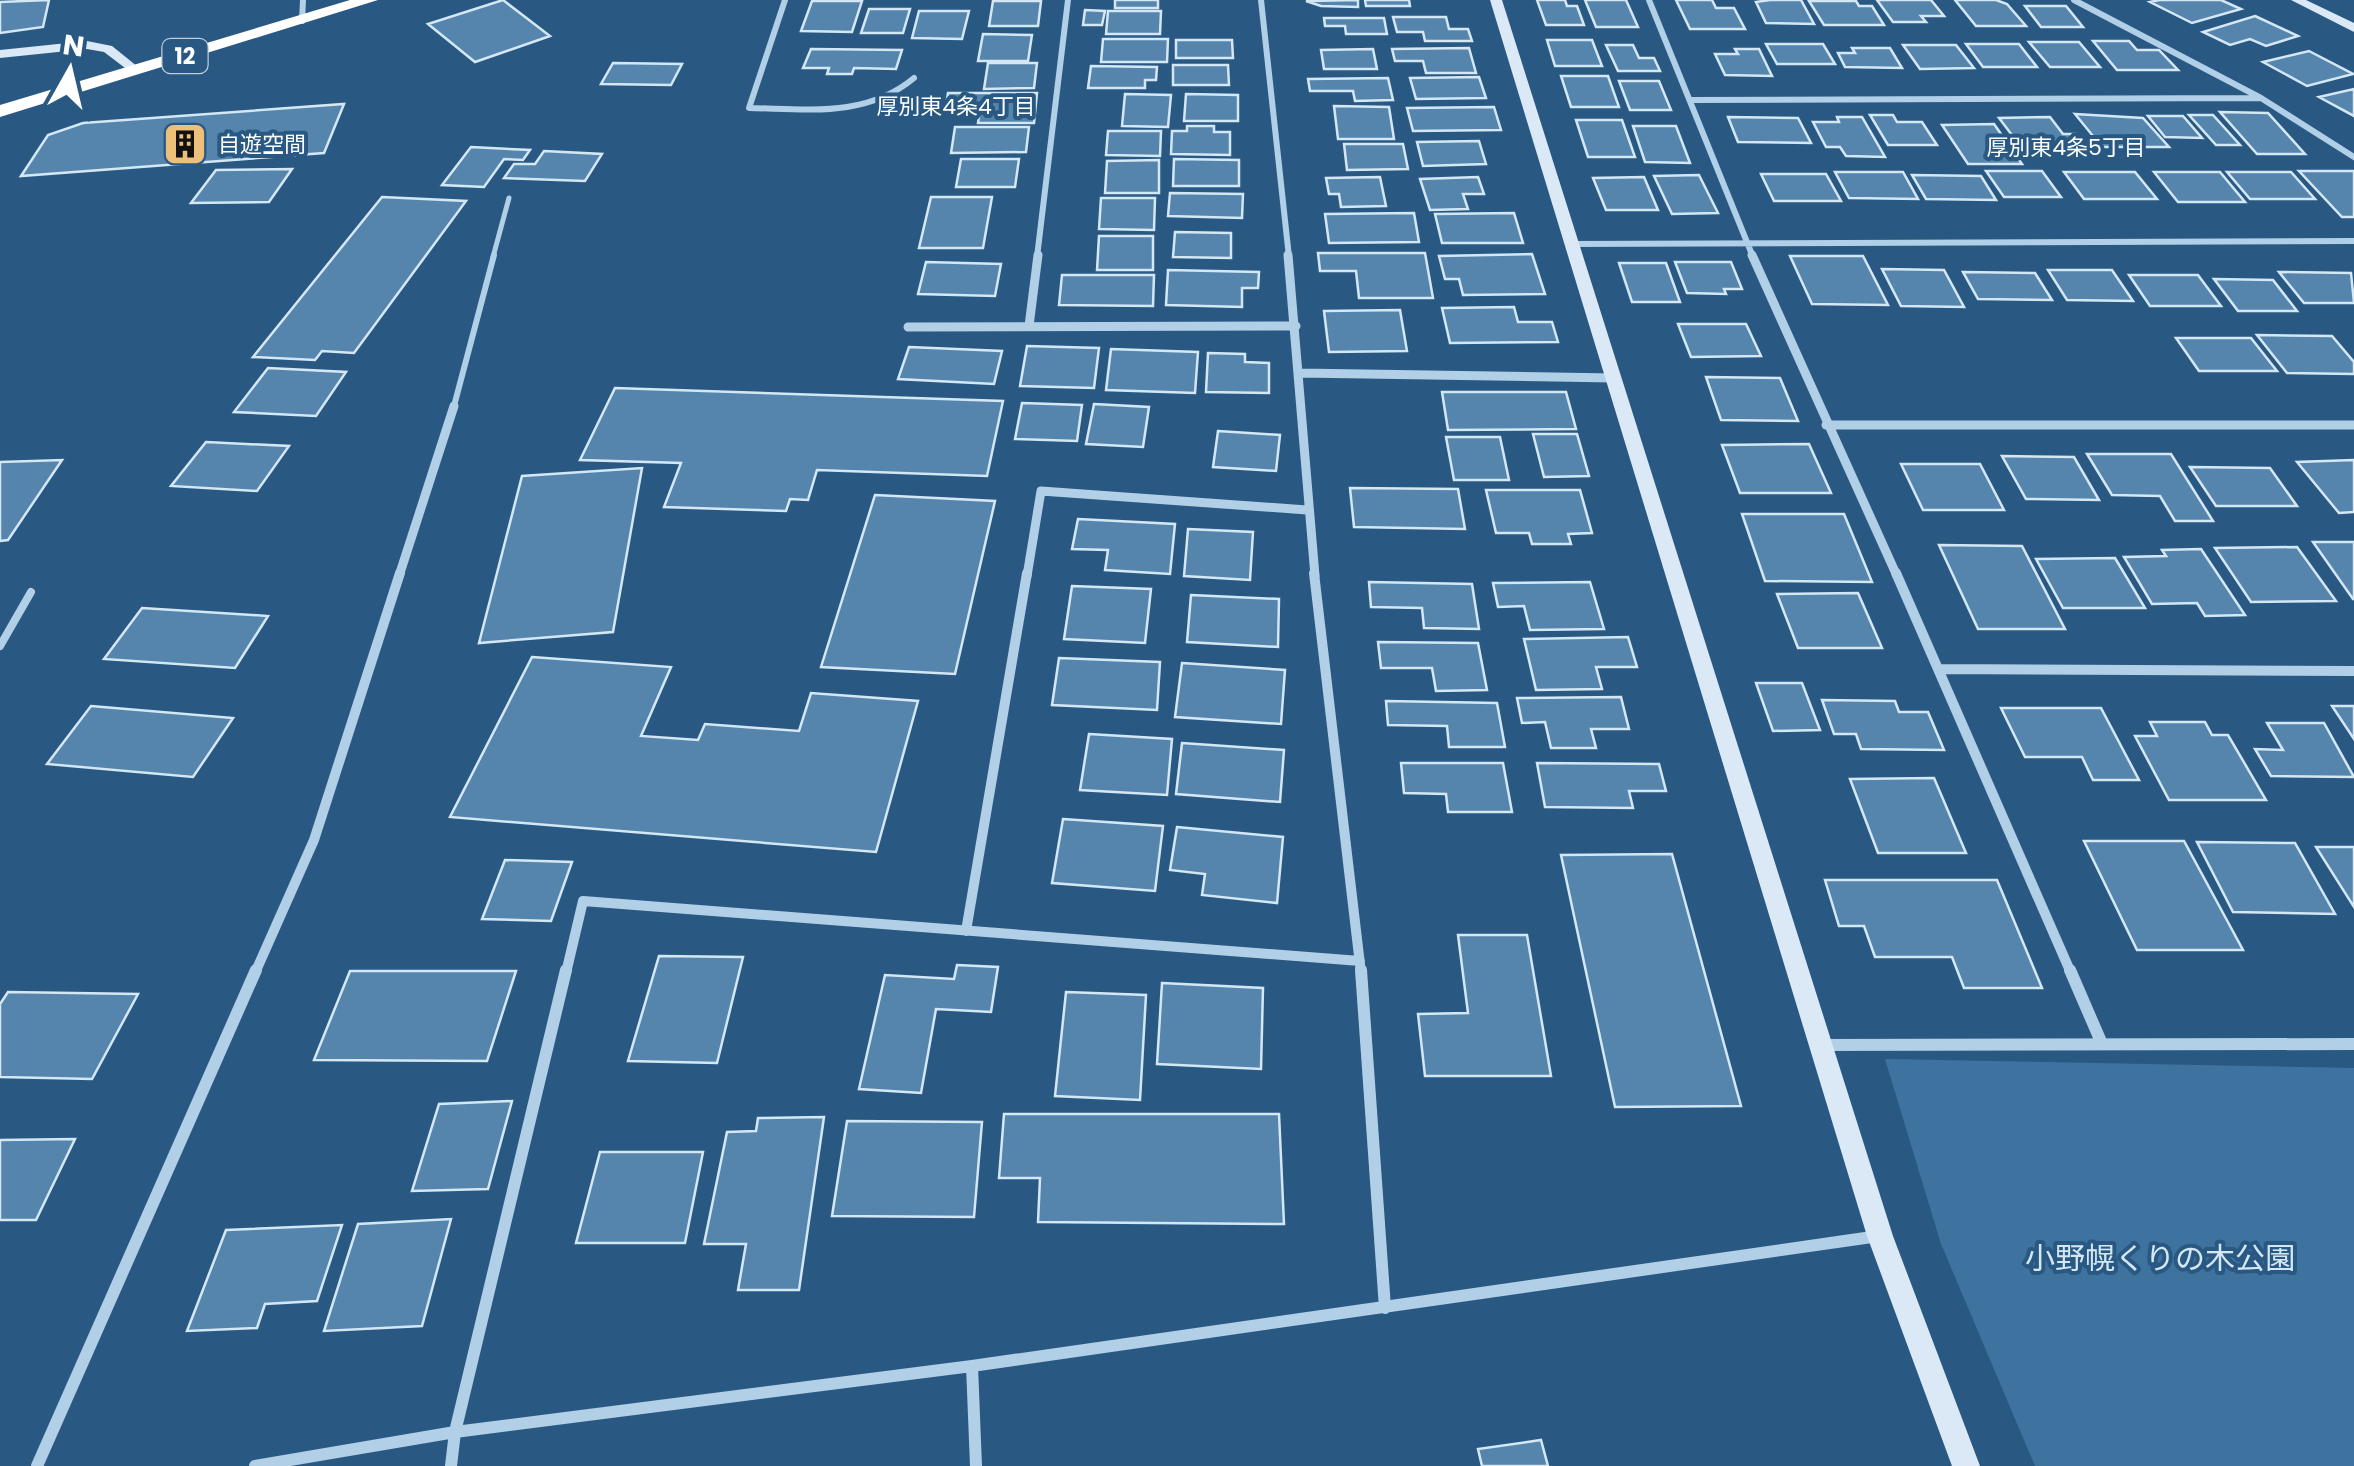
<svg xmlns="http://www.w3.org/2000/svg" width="2354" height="1466" viewBox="0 0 2354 1466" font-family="Poppins,'Noto Sans JP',sans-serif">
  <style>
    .green { fill: #3e739f }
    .building { fill: #5585ac; stroke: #d4e7f5; stroke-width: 2.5 }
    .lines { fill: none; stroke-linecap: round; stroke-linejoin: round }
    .lane-far2 { stroke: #b1cfe6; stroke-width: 5 }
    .lane-far1 { stroke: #b1cfe6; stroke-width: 6 }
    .lane { stroke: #b1cfe6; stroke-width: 8 }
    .street-far3 { stroke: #b1cfe6; stroke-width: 6 }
    .street-far2 { stroke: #b1cfe6; stroke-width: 9 }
    .street-far1 { stroke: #b1cfe6; stroke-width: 10 }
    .street { stroke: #b1cfe6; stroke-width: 12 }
    .secondary { fill: #dbe9f6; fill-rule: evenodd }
    .highway { fill: #fff; fill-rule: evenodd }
    .labels { text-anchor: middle; stroke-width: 8; stroke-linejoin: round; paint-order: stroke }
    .shield { fill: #295982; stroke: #bfcdda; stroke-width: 2.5 }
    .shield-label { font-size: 22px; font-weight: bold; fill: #fff }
    .far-neighbourhood-label { font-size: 22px; fill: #fff; stroke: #295982 }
    .far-poi-label { font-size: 22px; fill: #fff; stroke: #295982; text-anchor: start }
    .near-park-label { font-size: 30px; fill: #d4e7f5; stroke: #295982 }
  </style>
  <rect width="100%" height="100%" fill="#295982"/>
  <path class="green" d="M1885,1059l469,9v398h-319l-94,-222z"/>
  <path class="building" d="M49,0l-6,27 -43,6v-31z
    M503,0l47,36 -75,26 -47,-38z
    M1115,0h43v8h-43z
    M1358,0v7l-37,-1 -15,-5z
    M1365,0h44l1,6h-44z
    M1537,0h28l2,6h10l7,19h-38z
    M1585,0h41l12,27h-42z
    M1676,0h36l4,8h18l11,21h-55z
    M1770,0h31l13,24 -48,-1 -10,-21z
    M1877,0h54l13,16h-23l5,6h-33z
    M1955,0h41l11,4 19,22h-50z
    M2159,0h62l20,9 -49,14 -42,-21z
    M812,1h50l-10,31 -51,-1z
    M993,1h48l-3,25h-49z
    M1809,1h47l3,5h13l12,19h-60z
    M2025,6h41l17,21h-42z
    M869,9h41l-7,24h-42z
    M1085,10l20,1 -3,14h-19z
    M919,11h50l-7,28 -50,-1z
    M1108,11h53l-1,23h-54z
    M2255,16l43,20 -32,10 -16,-7 -20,6 -27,-13z
    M1393,17h53l3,12h19l4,12h-47l-2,-9h-26z
    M1324,18h60l3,16h-41l-1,-8h-20z
    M983,34l49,1 -4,26h-50z
    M1103,39h65l-1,23h-66z
    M1176,40h56l1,18h-57z
    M1547,40h45l10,26h-47z
    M2093,41h36l8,9h22l19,20h-61z
    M2029,42h50l21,25h-50z
    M1766,44h57l12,20h-58z
    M1966,44h53l18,23h-54z
    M1606,45h27l6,13h15l6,13h-42z
    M1903,45h53l18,23 -54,1z
    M1469,48l7,25h-50l-3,-12h-28l-3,-12z
    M1852,48h38l12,20 -57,-1 -7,-14h17z
    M811,49l91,1 -6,19 -42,-1 -2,6h-25l2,-6h-26z
    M1373,49l4,20h-53l-3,-19z
    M1735,49h24l13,27 -47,-1 -10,-21h23z
    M2309,51l44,23 -46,12 -44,-24z
    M613,63l69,1 -11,21 -70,-1z
    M988,63h49l-3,25 -50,1z
    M1173,65h55l1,20h-56z
    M1091,66l66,1 -1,13h-11v8h-57z
    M1561,76h47l11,31h-48z
    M1479,77l7,21 -70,1 -6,-21z
    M1388,78l5,22 -38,1 -2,-10h-43l-2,-12z
    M1619,81h40l12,29h-41z
    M2354,89v27l-35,-19z
    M948,93h89l-3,30h-56l1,-7h-15l2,-11h-20z
    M1125,94l46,1 -3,32 -46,-1z
    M1186,94l52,1v26h-54z
    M344,104l-20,49 -303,23 27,-41 35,-12z
    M1334,106l55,1 5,32h-56z
    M1494,107l7,23 -88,1 -6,-23z
    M2220,112l48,1 37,41h-48z
    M2075,114l68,4 26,29h-67z
    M1870,115h23l4,7h25l15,23h-49z
    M2189,115h24l27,30h-24z
    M2148,116h35l19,22 -37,-1z
    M1728,117l70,1 13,25 -73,-1z
    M1837,117h25l23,40 -39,-1 -6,-9h-14l-13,-25h26z
    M2050,117l13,17h13l10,13h-65l-22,-29z
    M1576,120h46l13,37h-47z
    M1994,124l28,40h-54l-26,-39z
    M1187,126h27v6h16v23l-59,-1 1,-23h15z
    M1633,126h43l14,37 -45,-1z
    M955,127h74l-3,25 -75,1z
    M1108,131h53l-1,25 -54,-1z
    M1479,141l7,23 -63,2 -6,-24z
    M1344,144h59l5,25 -61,1z
    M471,147l59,3 -7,10 -19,-1 -20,28 -42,-2z
    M544,151l58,3 -17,27 -81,-3 10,-14h21z
    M961,159h58l-4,28h-59z
    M1174,159l65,1v26h-66z
    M1159,160v33h-54l2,-32z
    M292,169l-23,33 -78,1 25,-33z
    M1986,171h56l19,26h-57z
    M2299,171h55v46h-12z
    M1835,172h68l15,27 -69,-1z
    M2064,172h71l22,27h-73z
    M2154,172h66l25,30h-67z
    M2227,172h64l24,27h-65z
    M1761,174h65l15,27h-67z
    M1699,175l19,38 -46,1 -18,-38z
    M1912,175l69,1 15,24 -70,-1z
    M1380,177l6,29 -45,1 -2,-13h-10l-3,-16z
    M1478,177l6,17h-21l5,15 -38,1 -10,-31z
    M1644,177l14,33h-52l-13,-32z
    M1170,193l73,1 -1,24 -74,-2z
    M382,197l84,4 -112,152 -32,-2 -7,9 -62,-3z
    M931,197h61l-9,51h-64z
    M1101,198h54l-1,32 -55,-1z
    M1414,213l5,29 -90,1 -4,-29z
    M1514,213l9,30h-81l-7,-29z
    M1175,232l56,1v25l-58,-1z
    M1099,236h54v34h-56z
    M1318,253h107l8,45h-74l-3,-27h-36z
    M1532,254l13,40 -82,1 -4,-16h-14l-6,-23z
    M1790,256h73l25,49 -76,-1z
    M926,262l75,2 -6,32 -77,-2z
    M1675,262h56l11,27h-18l2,5 -39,-1z
    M1619,263h47l14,39h-48z
    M1882,269l62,1 20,37 -63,-1z
    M1168,270l91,2 -1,16h-16v19l-76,-2z
    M2048,270h64l21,31 -66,-1z
    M1963,272l72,1 17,27 -74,-1z
    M2279,272l72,1 3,30h-50z
    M1062,275h92l-1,31 -94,-1z
    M2129,275h69l23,31h-71z
    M2214,279l59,1 24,31h-59z
    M1514,307l4,15h34l6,20 -108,1 -8,-35z
    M1400,310l7,41 -78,1 -5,-41z
    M1678,324h68l15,32 -70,1z
    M2257,335l75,1 22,26v12l-67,-1z
    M2176,338h75l26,33h-78z
    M1027,346l72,2 -5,40 -74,-2z
    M909,347l93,4 -8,33 -96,-5z
    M1111,349l87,3 -3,41 -89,-3z
    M1208,353l37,1v8l24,1v30l-63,-1z
    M268,368l78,4 -30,44 -82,-4z
    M1706,377l74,1 18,43 -77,-1z
    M615,388l388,13 -16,75 -170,-6 -9,30 -18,-1 -4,12 -122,-4 17,-44 -101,-3z
    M1442,392h124l10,37 -128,1z
    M1022,403l60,2 -5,36 -62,-2z
    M1094,404l55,3 -6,40 -57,-3z
    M1218,431l62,4 -4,36 -63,-4z
    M1533,434h44l12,42 -45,1z
    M1446,437h54l9,43h-55z
    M206,442l83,4 -32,45 -86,-5z
    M1809,444l22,49h-91l-18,-48z
    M2087,454h84l42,67h-38l-15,-25 -48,-1z
    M2002,456l72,1 25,43 -73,-1z
    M62,460l-54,80 -8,1v-79z
    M2354,460v52l-15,1 -42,-51z
    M1901,464h79l24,46h-81z
    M2190,467l80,1 27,38h-81z
    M642,468l-29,164 -134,11 43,-167z
    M1350,488l108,1 7,40 -111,-2z
    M1486,490h94l12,43 -24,1 3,10h-39l-3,-11h-33z
    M875,495l120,6 -40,173 -134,-7z
    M1742,514h102l28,68 -107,-1z
    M1078,519l97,5 -5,50 -65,-4 3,-20 -36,-1z
    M1188,529l65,3 -3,48 -66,-4z
    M2313,542h41v57h-1z
    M1939,545l83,1 43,83h-87z
    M2297,547l39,54 -85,1 -36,-54z
    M2201,549l44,66 -40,1 -8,-13 -45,1 -28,-47 42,-1 -4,-6z
    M2115,558l30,50h-82l-27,-49z
    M1369,582l103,2 7,45 -55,-1 -2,-20 -51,-1z
    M1590,582l14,47 -74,1 -6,-24 -26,1 -5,-24z
    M1072,586l79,3 -6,54 -81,-4z
    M1858,593l24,55h-84l-21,-54z
    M1191,595l88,4 -1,48 -91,-5z
    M142,608l126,8 -33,52 -131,-9z
    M1628,637l9,30h-41l6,22 -66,1 -12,-51z
    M1378,642l100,1 9,47 -51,1 -4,-23h-51z
    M532,657l139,10 -30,69 57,4 7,-16 94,7 12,-38 107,8 -42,151 -426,-35z
    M1059,658l101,4 -3,48 -105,-5z
    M1182,663l103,7 -4,54 -106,-7z
    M1756,683h46l18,47 -47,1z
    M1621,697l8,32h-38l5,19h-45l-6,-26 -23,1 -5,-25z
    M1822,700l73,1 4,11h29l16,38 -83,-1 -5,-15h-22z
    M1386,701l111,2 8,44h-56l-2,-21 -59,-1z
    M91,706l142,12 -40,59 -146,-13z
    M2332,706h22v33z
    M2001,708h100l38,72h-46l-11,-23h-57z
    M2150,722h55l7,13h16l38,65h-97l-34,-64h22z
    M2267,723h57l30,54 -83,-1 -16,-27 28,1z
    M1089,734l83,5 -5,56 -87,-5z
    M1182,743l102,7 -4,52 -104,-8z
    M1401,763h102l9,49h-64l-2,-18 -42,-1z
    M1537,763l122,1 7,27h-37l4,17 -88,-1z
    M1934,778l32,75h-88l-28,-74z
    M1063,819l100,7 -8,65 -103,-8z
    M1177,827l106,10 -6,66 -75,-8 3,-21 -35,-4z
    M2084,841h100l59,109h-106z
    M2197,842l98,1 40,71 -102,-2z
    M2316,847h38v60z
    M1672,854l69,252 -126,1 -54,-252z
    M505,860l67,2 -21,59 -69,-2z
    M1825,880h172l45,108h-78l-12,-31h-77l-11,-31h-25z
    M1458,935h69l24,141h-126l-7,-62 50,-1z
    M659,956l84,1 -26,106 -89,-2z
    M957,965l41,2 -7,45 -55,-3 -15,84 -62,-4 26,-114 69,4z
    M350,971h166l-29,90 -173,-1z
    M1162,983l101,5 -2,81 -104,-5z
    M8,992l130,2 -46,85 -92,-2v-73z
    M1066,992l80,3 -6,105 -85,-4z
    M512,1101l-24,88 -76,2 27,-87z
    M1004,1114h275l5,110 -246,-2 2,-44h-41z
    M824,1117l-25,173h-61l8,-46h-42l23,-112 29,-1 2,-13z
    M847,1121l135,1 -8,95 -142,-1z
    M75,1139l-39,81h-36v-80z
    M600,1152h103l-18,91h-109z
    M451,1219l-29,107 -98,5 34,-107z
    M342,1225l-25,76 -52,3 -8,24 -70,3 39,-101z
    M1541,1440l7,26h-66l-4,-17z"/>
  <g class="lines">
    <path class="lane-far2" d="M493,257l16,-59"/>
    <path class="lane-far1" d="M454,406l40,-151"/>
    <path class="lane" d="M0,646l31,-54"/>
    <path class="street-far3" d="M785,0l-36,108c58,1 117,10 165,-30
      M1261,0l28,257
      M1649,0l104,257
      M2074,0l187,98 93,59
      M302,21l1,-21
      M1691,100l570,-2
      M1571,244l783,-3
      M1037,257l31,-257"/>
    <path class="street-far2" d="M1288,255l27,321
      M1752,255l145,321
      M1029,326l9,-71
      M908,327l388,-1
      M1299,373l315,5
      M1826,425h528
      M399,576l55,-170
      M1027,576l14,-85 266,19"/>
    <path class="street-far1" d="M1314,573l47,400
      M1896,573l175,400
      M1939,669l415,2
      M966,931l61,-358
      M255,973l59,-133 86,-267
      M566,973l17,-72 777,60"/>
    <path class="street" d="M1361,970l24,338
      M2070,970l32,74
      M1820,1045l534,-1
      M972,1366l4,100
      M37,1466l219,-496
      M255,1466l200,-34 517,-66 907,-130
      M451,1466l4,-34 111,-462"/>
    <path class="secondary" d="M1490,0h12l391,1236 87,230h-28l-85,-230z
      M2291,0h15l48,23v9z
      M87,41l25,5 31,25 -10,3 -29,-22 -17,-3 -87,9v-8z"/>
    <path class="highway" d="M350,0h28l-378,117v-12z"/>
  </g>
  <defs>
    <g id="building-square" transform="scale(2.25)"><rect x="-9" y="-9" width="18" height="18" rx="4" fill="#edbf78" stroke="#295982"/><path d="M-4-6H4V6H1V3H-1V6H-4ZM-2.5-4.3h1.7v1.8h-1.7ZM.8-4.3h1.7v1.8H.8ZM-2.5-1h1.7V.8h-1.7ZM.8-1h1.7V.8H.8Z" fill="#111"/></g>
  </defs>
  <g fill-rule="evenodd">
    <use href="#building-square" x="185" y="144"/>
  </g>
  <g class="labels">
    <rect class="shield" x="162.5" y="39" width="45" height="34" rx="8"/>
    <g class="shield-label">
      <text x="185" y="64">12</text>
    </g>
    <g class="far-neighbourhood-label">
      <text x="956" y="114">厚別東4条4丁目</text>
      <text x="2066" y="155">厚別東4条5丁目</text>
    </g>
    <g class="far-poi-label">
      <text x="218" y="152">自遊空間</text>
    </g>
    <g class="near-park-label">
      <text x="2160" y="1269">小野幌くりの木公園</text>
    </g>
  </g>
  <g transform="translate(70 70) rotate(8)" stroke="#295982" stroke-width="8" paint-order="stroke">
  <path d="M0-8L18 38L0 25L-18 38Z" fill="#ffffff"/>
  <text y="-15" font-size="28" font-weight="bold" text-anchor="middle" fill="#ffffff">N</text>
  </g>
</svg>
